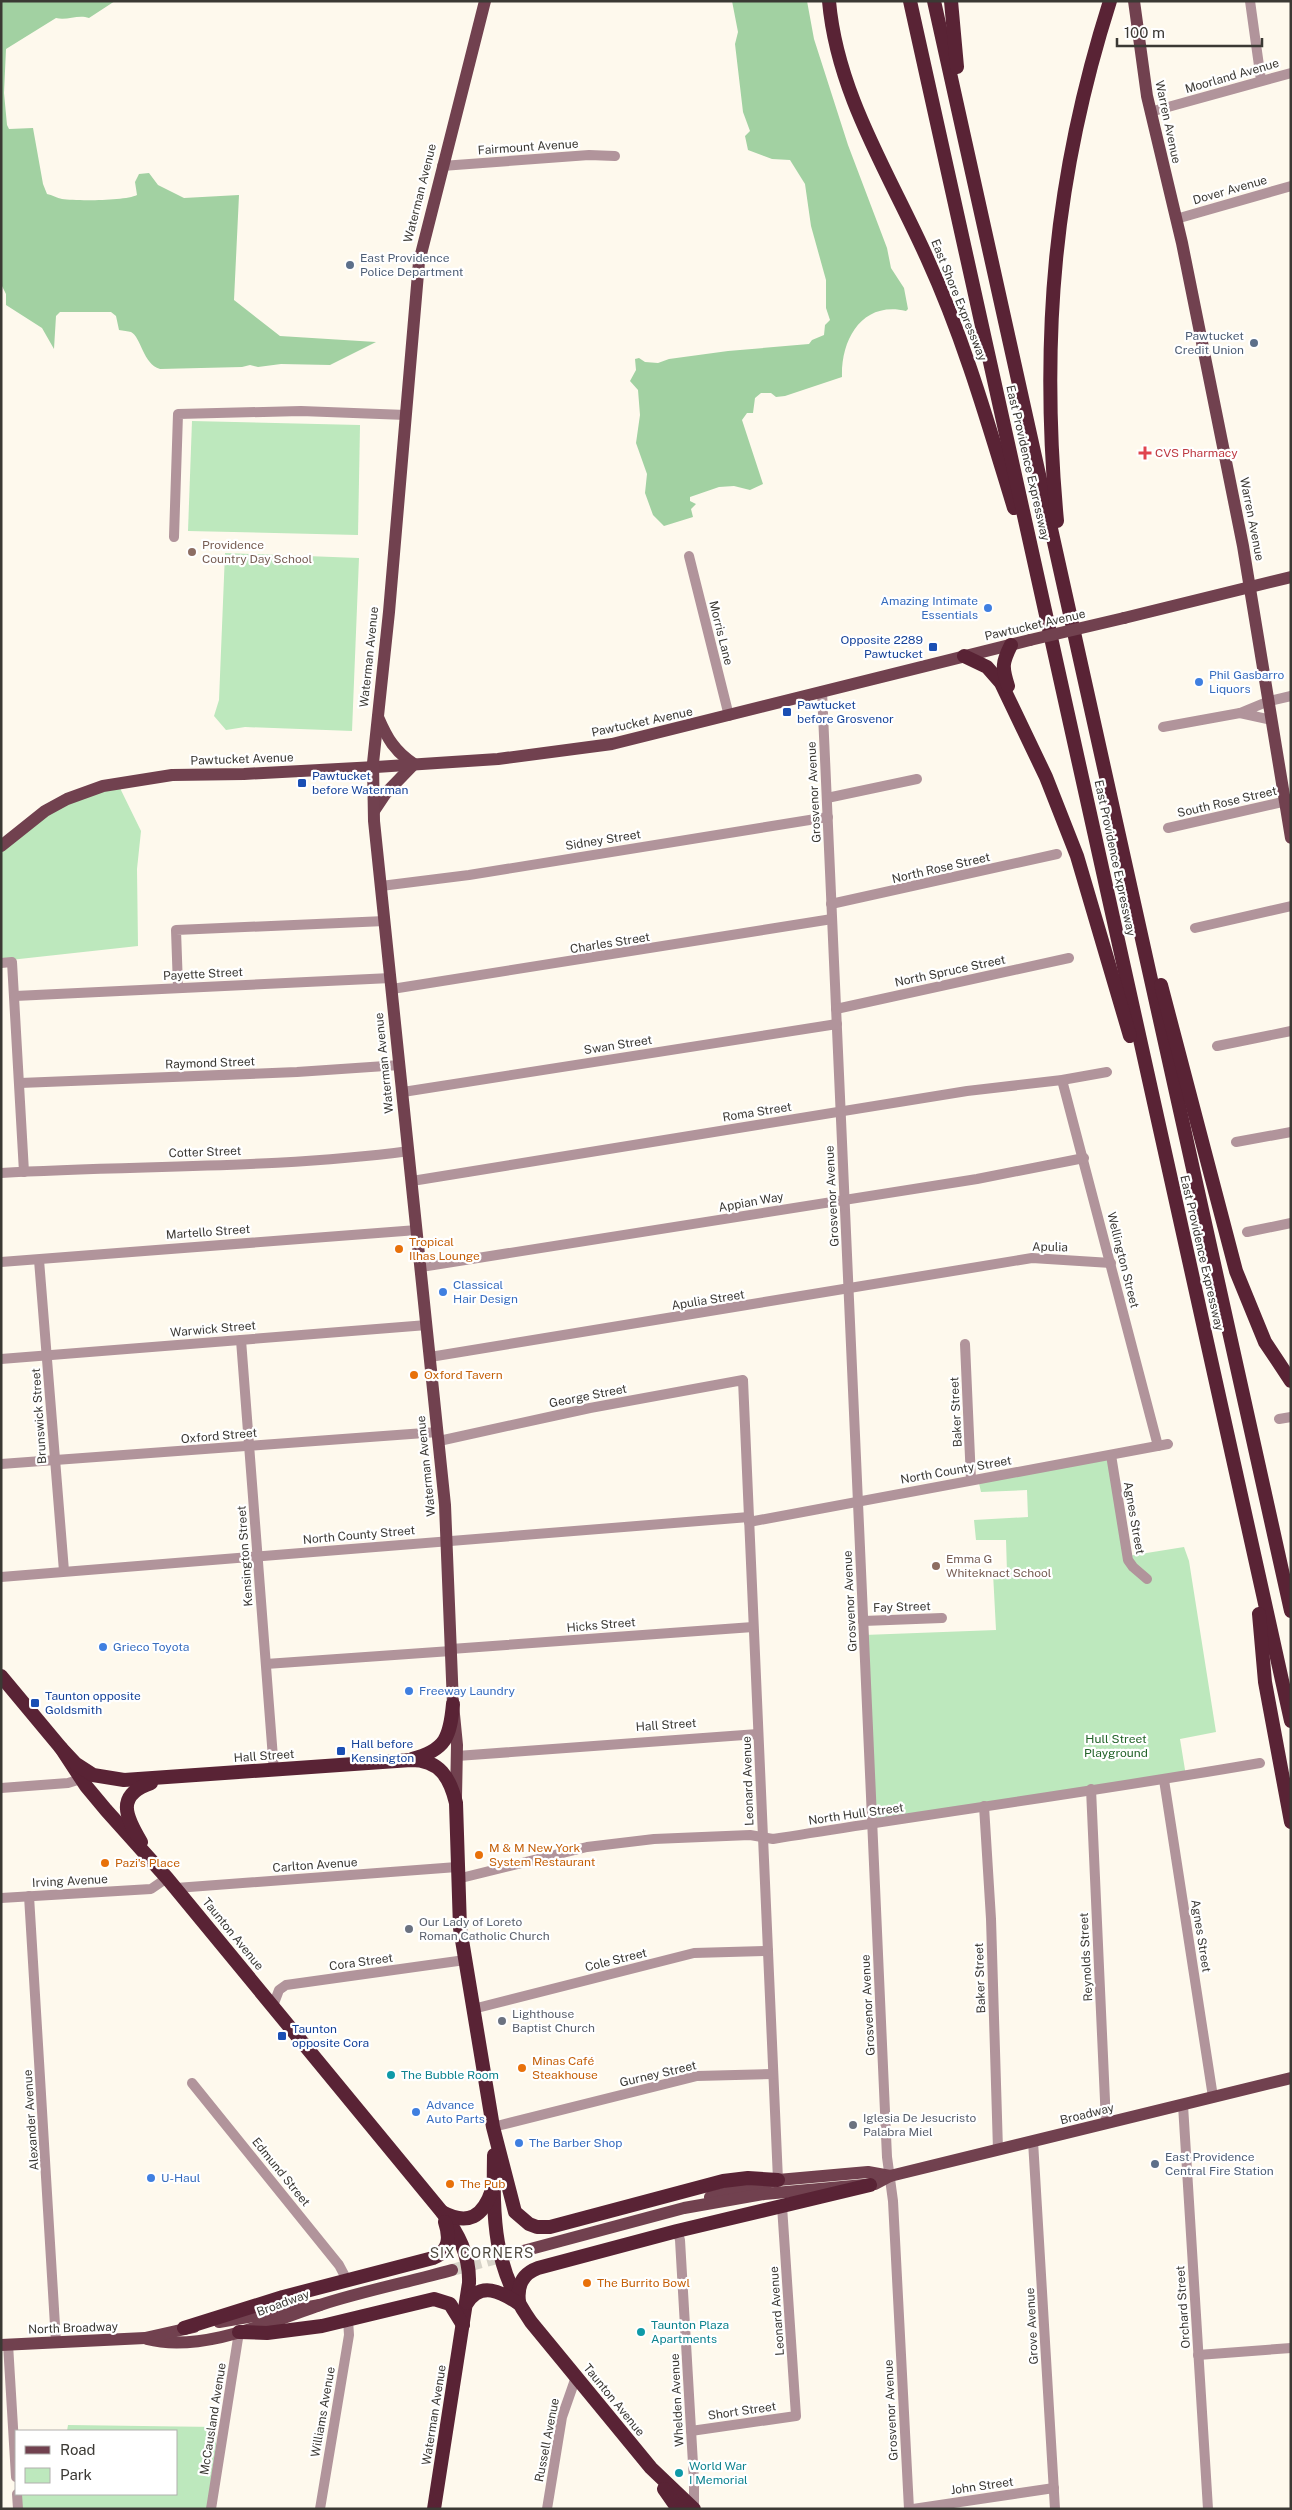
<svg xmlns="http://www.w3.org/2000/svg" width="1292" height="2510" viewBox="0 0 1292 2510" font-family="'Public Sans',sans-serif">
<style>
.green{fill:#bde8bd}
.forest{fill:#a2d1a2}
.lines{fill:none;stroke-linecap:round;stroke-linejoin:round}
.major-tunnel{stroke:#d7d3c8;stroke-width:12;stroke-dasharray:12 6;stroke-linecap:butt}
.minor{stroke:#b1949b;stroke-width:10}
.major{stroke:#71414f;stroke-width:12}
.highway{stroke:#592335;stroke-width:14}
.major-bridge{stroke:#71414f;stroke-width:12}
.service-dot{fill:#5c6f8a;stroke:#fff;stroke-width:2}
.health-dot{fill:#e0444e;stroke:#fff;stroke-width:2}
.education-dot{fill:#8d6e63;stroke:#fff;stroke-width:2}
.shop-dot{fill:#3f7fe0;stroke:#fff;stroke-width:2}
.transit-dot{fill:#1a4fb4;stroke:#fff;stroke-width:2}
.food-dot{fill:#e8710a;stroke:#fff;stroke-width:2}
.worship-dot{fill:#6b7280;stroke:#fff;stroke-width:2}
.culture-dot{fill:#0f9aa8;stroke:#fff;stroke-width:2}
.labels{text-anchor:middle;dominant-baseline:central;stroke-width:4.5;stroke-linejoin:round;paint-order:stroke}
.street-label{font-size:12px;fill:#3b3934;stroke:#fff}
.service-label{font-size:12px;fill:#4e5e75;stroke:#fff;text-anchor:start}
.health-label{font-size:12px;fill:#be3a42;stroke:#fff;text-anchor:start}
.education-label{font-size:12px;fill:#785e54;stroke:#fff;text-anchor:start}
.shop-label{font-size:12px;fill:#366cbe;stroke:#fff;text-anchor:start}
.transit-label{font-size:12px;fill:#164399;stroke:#fff;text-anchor:start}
.food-label{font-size:12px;fill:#c56008;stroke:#fff;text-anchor:start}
.park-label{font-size:12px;fill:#236329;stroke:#fff}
.worship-label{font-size:12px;fill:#5b616d;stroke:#fff;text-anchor:start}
.culture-label{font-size:12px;fill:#0d838f;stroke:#fff;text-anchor:start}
.neighbourhood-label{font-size:14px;letter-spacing:1px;fill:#4f4a40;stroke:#fff}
</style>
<rect width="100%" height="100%" fill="#fef9ed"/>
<!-- green -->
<g class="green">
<path d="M192 421 360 425 358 535 188 531Z"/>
<path d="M225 553 359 558 352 731 245 727 226 730 214 716 219 700Z"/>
<path d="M117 782 141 831 137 869 138 946 1 961V846L34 816Z"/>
<path d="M1112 1454 1128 1556 1184 1547 1189 1561 1216 1732 1180 1739 1186 1776 877 1823 864 1635 996 1630 993 1573 1007 1572 1006 1540H976L974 1520 1028 1517 1027 1490 981 1492 978 1479Z"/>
<path d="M68 2425 217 2427 212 2509H21L20 2494H176V2431H67Z"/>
</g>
<!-- forest -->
<g class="forest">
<path d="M1 1H115L89 18C78 14 67 21 56 18L6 49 4 93 7 125 9 129 33 128 43 184 47 194C52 195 57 198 62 199 76 201 125 201 137 195L135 182 139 174 149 173 158 185 184 198 239 195 234 300 280 336 376 342 330 365 281 364 258 367 250 365 242 367 160 369C143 364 141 337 131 332 128 331 123 331 119 330L116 316 111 312H60L56 316 54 349 42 328 6 305V294L1 284Z"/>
<path d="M732 1H807L814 39 848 145 887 248 891 268 904 288 908 309 906 311C863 301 841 338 842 377L785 396 776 397 771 393H761L755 398 753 413H747L742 420 763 484 750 490 734 486 719 487 690 497V501L696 504 691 509 693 517 664 526 653 515 645 493 647 474 636 443 640 415 638 390 630 381 636 370 635 359 639 358 645 362 658 363 669 359 728 351 809 344 812 340 824 335 825 325 830 320 826 308V280L811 226 805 184 790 160 772 159 748 150 745 136 750 131 743 112 735 44 738 32Z"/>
</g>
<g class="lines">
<!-- major-tunnel -->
<path class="major-tunnel" d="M452 2270 523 2251"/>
<!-- minor -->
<g class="minor">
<path d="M1250 1 1261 80"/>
<path d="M1150 112 1291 73"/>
<path d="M442 166 589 155 615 156"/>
<path d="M1176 219 1291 186"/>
<path d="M174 537 178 414 301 411 406 415"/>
<path d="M689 556 729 716"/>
<path d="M822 691 887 2157 893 2201 909 2509"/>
<path d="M1272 720 1240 713 1269 701 1291 696"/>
<path d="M1163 727 1240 713"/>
<path d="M827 798 917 779"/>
<path d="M1168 828 1291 800"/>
<path d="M381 886 469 875 828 817"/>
<path d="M831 904 1057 854"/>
<path d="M1195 928 1291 906"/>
<path d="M1 963 12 962 24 1172"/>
<path d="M178 987 176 930 385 921"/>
<path d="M392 989 832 919"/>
<path d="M15 996 391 978"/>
<path d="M836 1009 1069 958"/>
<path d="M1217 1046 1291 1031"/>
<path d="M1062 1080 1158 1446"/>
<path d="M20 1083 297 1072 400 1065"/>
<path d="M403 1092 837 1024"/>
<path d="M1236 1142 1291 1132"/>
<path d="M1 1173C137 1165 274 1169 409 1151"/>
<path d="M412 1181 967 1091 1062 1080 1107 1072"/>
<path d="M1247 1232 1291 1223"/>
<path d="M39 1260 64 1571"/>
<path d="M1 1262 417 1230"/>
<path d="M421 1267 977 1179 1084 1158"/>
<path d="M241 1340 274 1771"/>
<path d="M965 1344 971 1480"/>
<path d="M430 1357 1032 1258 1111 1263"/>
<path d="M1 1359 427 1325"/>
<path d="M1279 1419 1291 1417"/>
<path d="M439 1441 590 1408 743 1380 778 2180"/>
<path d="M1111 1455 1128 1560 1133 1567 1147 1579"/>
<path d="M1 1464 438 1432"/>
<path d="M749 1522 1168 1444"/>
<path d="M1 1577 749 1517"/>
<path d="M863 1621 942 1618"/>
<path d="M451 1649 753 1627"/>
<path d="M266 1664 451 1651"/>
<path d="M457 1756 758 1734"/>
<path d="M1164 1780 1213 2097"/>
<path d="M1 1788 68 1783 81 1779"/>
<path d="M1091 1789 1106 2123"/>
<path d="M984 1806 991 1919 998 2150"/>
<path d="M457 1879 587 1847 654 1839 750 1835 773 1839C935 1813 1098 1791 1260 1763"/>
<path d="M176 1888 457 1867"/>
<path d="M29 1896 56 2342"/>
<path d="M1 1898 151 1889 167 1878"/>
<path d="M273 2006 279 1990 286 1985 465 1960"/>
<path d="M473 2009 694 1953 768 1951"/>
<path d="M192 2083 339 2265 347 2280"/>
<path d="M1183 2105 1208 2509"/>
<path d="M493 2127 697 2076 773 2074"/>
<path d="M1033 2141 1055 2509"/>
<path d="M677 2231 680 2240 694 2481V2509"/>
<path d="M8 2344 16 2477"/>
<path d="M1198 2355 1291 2348"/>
<path d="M691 2431 796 2416 782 2206"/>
<path d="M17 2494 18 2509"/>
<path d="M211 2509 239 2332"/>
<path d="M320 2509 349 2335 348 2320"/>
<path d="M547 2509 562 2417 576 2377"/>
<path d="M913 2509 1054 2488"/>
</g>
<!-- major -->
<g class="major">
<path d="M1134 1 1147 96 1182 243 1243 546 1291 838"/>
<path d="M1124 618 1291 577"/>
<path d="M374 811 386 793 414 764C395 752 387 738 378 717"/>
<path d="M1 846 45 811 67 799 103 786 172 775 244 774 376 767 498 759 612 744 1030 640"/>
<path d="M456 1798 457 1745 453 1704 445 1505 374 821 373 763 389 612 419 262 485 1"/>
<path d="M710 2197 778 2180 868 2172 890 2176"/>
<path d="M523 2251 684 2208 764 2194 875 2184 890 2176 1291 2078"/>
<path d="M219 2322 320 2305"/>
<path d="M147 2339C201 2353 270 2322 320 2305 363 2291 409 2282 452 2270"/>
<path d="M1 2345 145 2338 194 2327"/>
</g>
<!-- highway -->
<g class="highway">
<path d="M829 1C837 94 890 175 927 258 964 339 988 423 1014 508"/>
<path d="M910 1 1291 1721"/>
<path d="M934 1 1291 1611"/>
<path d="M951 1 957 67"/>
<path d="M1057 521C1040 338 1054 177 1110 1"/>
<path d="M964 656 987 667 1001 683 1046 777 1077 856 1130 1036"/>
<path d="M1008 686C1002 667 1002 663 1011 645"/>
<path d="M1161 985 1236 1271 1265 1342 1291 1381"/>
<path d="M1259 1614 1265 1682 1291 1822"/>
<path d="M1 1676 61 1748 86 1786 106 1810 167 1878 442 2212C458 2233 470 2255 469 2283L434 2509"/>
<path d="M61 1748 76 1764 93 1775 124 1780 411 1760C440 1760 450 1778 456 1803L460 1928 493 2127 515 2212 529 2224 537 2227H550L723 2181 748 2178 778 2180"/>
<path d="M412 1759C446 1750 450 1737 453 1704"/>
<path d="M141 1842C126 1817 115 1795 151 1783"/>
<path d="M494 2155C493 2219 493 2268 531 2322L651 2468 694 2509"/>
<path d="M442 2212C468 2226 483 2217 492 2190"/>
<path d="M519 2302C517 2286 522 2274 538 2268L677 2231 870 2185"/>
<path d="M467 2303C481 2281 501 2292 518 2303"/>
<path d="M184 2328 283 2297 433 2258C450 2251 450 2237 445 2222"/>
<path d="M239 2332 267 2333 322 2326 434 2299 450 2304 463 2325"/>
<path d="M664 2489 678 2509"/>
</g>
<!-- major-bridge -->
<path class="major-bridge" d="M1030 640 1124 618"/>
</g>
<!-- markers -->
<g class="service-dot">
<circle cx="350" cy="265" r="5"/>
<circle cx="1254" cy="343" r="5"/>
<circle cx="1155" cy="2164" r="5"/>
</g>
<path class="health-dot" d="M1142.5 445.5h5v5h5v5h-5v5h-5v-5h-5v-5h5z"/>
<g class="education-dot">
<circle cx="192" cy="552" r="5"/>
<circle cx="936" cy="1566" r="5"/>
</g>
<g class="shop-dot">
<circle cx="988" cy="608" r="5"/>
<circle cx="1199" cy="682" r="5"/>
<circle cx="443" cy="1292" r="5"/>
<circle cx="103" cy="1647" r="5"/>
<circle cx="409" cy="1691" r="5"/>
<circle cx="416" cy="2112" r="5"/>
<circle cx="519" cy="2143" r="5"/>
<circle cx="151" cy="2178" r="5"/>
</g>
<g class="transit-dot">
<rect x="928" y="642" width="10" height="10" rx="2.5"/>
<rect x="782" y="707" width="10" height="10" rx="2.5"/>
<rect x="297" y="778" width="10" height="10" rx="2.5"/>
<rect x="30" y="1698" width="10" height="10" rx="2.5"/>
<rect x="336" y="1746" width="10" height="10" rx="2.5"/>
<rect x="277" y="2031" width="10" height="10" rx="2.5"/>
</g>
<g class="food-dot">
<circle cx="399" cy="1249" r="5"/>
<circle cx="414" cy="1375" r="5"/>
<circle cx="479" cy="1855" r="5"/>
<circle cx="105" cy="1863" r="5"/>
<circle cx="522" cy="2068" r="5"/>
<circle cx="450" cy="2184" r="5"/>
<circle cx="587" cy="2283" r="5"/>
</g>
<g class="worship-dot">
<circle cx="409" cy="1929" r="5"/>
<circle cx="502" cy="2021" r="5"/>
<circle cx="853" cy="2125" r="5"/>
</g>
<g class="culture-dot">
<circle cx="391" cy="2075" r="5"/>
<circle cx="641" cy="2332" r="5"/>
<circle cx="679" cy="2473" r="5"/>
</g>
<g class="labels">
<!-- street labels -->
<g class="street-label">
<text transform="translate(1232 76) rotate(-16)">Moorland Avenue</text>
<text transform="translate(1168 122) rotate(78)">Warren Avenue</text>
<text transform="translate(528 147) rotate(-4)">Fairmount Avenue</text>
<text transform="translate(1230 190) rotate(-16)">Dover Avenue</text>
<text transform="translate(420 193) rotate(-76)">Waterman Avenue</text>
<text transform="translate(959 300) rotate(68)">East Shore Expressway</text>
<text transform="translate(1028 463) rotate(77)">East Providence Expressway</text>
<text transform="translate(1252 519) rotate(79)">Warren Avenue</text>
<text transform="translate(1035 625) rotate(-13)">Pawtucket Avenue</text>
<text transform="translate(721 633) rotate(76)">Morris Lane</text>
<text transform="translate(369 657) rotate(-84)">Waterman Avenue</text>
<text transform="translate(642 722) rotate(-12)">Pawtucket Avenue</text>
<text transform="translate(242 759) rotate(-2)">Pawtucket Avenue</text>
<text transform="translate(814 792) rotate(-93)">Grosvenor Avenue</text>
<text transform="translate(1227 802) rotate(-13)">South Rose Street</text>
<text transform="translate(603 840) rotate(-9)">Sidney Street</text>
<text transform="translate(1115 858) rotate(78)">East Providence Expressway</text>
<text transform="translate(941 868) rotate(-13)">North Rose Street</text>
<text transform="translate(610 943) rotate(-9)">Charles Street</text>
<text transform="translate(950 971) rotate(-12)">North Spruce Street</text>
<text transform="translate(203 974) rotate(-3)">Payette Street</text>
<text transform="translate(618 1045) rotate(-9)">Swan Street</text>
<text transform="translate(210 1063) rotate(-2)">Raymond Street</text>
<text transform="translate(384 1063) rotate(-96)">Waterman Avenue</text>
<text transform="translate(757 1112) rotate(-9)">Roma Street</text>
<text transform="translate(205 1152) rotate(-2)">Cotter Street</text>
<text transform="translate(832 1196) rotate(-93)">Grosvenor Avenue</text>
<text transform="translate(751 1202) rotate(-10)">Appian Way</text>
<text transform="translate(208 1232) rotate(-4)">Martello Street</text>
<text transform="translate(1050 1247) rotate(1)">Apulia</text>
<text transform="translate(1202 1253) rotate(77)">East Providence Expressway</text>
<text transform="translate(1123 1260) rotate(76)">Wellington Street</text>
<text transform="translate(708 1300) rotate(-9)">Apulia Street</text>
<text transform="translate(213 1329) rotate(-5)">Warwick Street</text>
<text transform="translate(588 1396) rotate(-11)">George Street</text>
<text transform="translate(956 1412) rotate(-93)">Baker Street</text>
<text transform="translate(39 1416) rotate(-94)">Brunswick Street</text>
<text transform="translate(219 1436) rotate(-5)">Oxford Street</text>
<text transform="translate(426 1466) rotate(-96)">Waterman Avenue</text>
<text transform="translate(956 1470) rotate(-10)">North County Street</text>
<text transform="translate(1134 1518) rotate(80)">Agnes Street</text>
<text transform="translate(359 1535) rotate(-5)">North County Street</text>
<text transform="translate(245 1556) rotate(-94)">Kensington Street</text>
<text transform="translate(850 1601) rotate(-93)">Grosvenor Avenue</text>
<text transform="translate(902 1607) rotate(-2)">Fay Street</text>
<text transform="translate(601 1625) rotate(-5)">Hicks Street</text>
<text transform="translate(666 1725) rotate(-4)">Hall Street</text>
<text transform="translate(264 1756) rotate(-4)">Hall Street</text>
<text transform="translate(748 1781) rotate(-92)">Leonard Avenue</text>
<text transform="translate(856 1814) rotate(-8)">North Hull Street</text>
<text transform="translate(315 1865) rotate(-4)">Carlton Avenue</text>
<text transform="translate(70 1881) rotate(-3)">Irving Avenue</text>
<text transform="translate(233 1934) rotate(51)">Taunton Avenue</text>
<text transform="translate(1201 1936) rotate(81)">Agnes Street</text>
<text transform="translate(1086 1957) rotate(-93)">Reynolds Street</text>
<text transform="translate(616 1960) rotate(-14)">Cole Street</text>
<text transform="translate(361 1962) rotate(-8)">Cora Street</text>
<text transform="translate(980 1978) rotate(-92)">Baker Street</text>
<text transform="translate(868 2005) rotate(-93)">Grosvenor Avenue</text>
<text transform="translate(658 2074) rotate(-13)">Gurney Street</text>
<text transform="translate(1087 2114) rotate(-14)">Broadway</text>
<text transform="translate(31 2120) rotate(-94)">Alexander Avenue</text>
<text transform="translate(281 2172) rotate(51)">Edmund Street</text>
<text transform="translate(283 2303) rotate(-20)">Broadway</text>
<text transform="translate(1183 2307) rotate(-94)">Orchard Street</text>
<text transform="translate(777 2311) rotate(-94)">Leonard Avenue</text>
<text transform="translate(1032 2326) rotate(-93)">Grove Avenue</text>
<text transform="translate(73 2328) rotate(-2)">North Broadway</text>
<text transform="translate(614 2400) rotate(51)">Taunton Avenue</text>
<text transform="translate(677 2400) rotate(-93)">Whelden Avenue</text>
<text transform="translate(891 2410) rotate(-93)">Grosvenor Avenue</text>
<text transform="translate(742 2411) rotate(-8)">Short Street</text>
<text transform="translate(323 2412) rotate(-80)">Williams Avenue</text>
<text transform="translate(434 2415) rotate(-81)">Waterman Avenue</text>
<text transform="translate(213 2419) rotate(-81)">McCausland Avenue</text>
<text transform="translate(547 2440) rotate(-79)">Russell Avenue</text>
<text transform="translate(982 2486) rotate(-8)">John Street</text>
</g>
<!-- service labels -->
<g class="service-label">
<text x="360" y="258">East Providence<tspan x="360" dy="14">Police Department</tspan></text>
<text x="1244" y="336" text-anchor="end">Pawtucket<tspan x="1244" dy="14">Credit Union</tspan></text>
<text x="1165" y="2157">East Providence<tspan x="1165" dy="14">Central Fire Station</tspan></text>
</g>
<!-- health labels -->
<g class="health-label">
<text x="1155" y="453">CVS Pharmacy</text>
</g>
<!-- education labels -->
<g class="education-label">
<text x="202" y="545">Providence<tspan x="202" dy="14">Country Day School</tspan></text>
<text x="946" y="1559">Emma G<tspan x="946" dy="14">Whiteknact School</tspan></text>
</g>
<!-- shop labels -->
<g class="shop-label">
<text x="978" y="601" text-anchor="end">Amazing Intimate<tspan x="978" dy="14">Essentials</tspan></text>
<text x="1209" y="675">Phil Gasbarro<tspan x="1209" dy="14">Liquors</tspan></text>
<text x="453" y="1285">Classical<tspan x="453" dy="14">Hair Design</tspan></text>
<text x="113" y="1647">Grieco Toyota</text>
<text x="419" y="1691">Freeway Laundry</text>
<text x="426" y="2105">Advance<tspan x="426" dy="14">Auto Parts</tspan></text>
<text x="529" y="2143">The Barber Shop</text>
<text x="161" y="2178">U-Haul</text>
</g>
<!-- transit labels -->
<g class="transit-label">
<text x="923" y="640" text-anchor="end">Opposite 2289<tspan x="923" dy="14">Pawtucket</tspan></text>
<text x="797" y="705">Pawtucket<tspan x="797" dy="14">before Grosvenor</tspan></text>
<text x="312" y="776">Pawtucket<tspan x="312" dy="14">before Waterman</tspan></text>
<text x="45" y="1696">Taunton opposite<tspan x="45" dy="14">Goldsmith</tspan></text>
<text x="351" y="1744">Hall before<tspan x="351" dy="14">Kensington</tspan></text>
<text x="292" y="2029">Taunton<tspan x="292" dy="14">opposite Cora</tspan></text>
</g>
<!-- food labels -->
<g class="food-label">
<text x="409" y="1242">Tropical<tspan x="409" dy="14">Ilhas Lounge</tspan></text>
<text x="424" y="1375">Oxford Tavern</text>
<text x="489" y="1848">M &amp; M New York<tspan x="489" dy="14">System Restaurant</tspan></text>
<text x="115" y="1863">Pazi's Place</text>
<text x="532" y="2061">Minas Café<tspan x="532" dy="14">Steakhouse</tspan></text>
<text x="460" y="2184">The Pub</text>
<text x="597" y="2283">The Burrito Bowl</text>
</g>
<!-- park labels -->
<g class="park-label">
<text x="1116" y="1739">Hull Street<tspan x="1116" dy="14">Playground</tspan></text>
</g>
<!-- worship labels -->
<g class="worship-label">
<text x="419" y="1922">Our Lady of Loreto<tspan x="419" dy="14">Roman Catholic Church</tspan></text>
<text x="512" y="2014">Lighthouse<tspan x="512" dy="14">Baptist Church</tspan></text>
<text x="863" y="2118">Iglesia De Jesucristo<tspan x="863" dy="14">Palabra Miel</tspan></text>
</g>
<!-- culture labels -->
<g class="culture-label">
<text x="401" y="2075">The Bubble Room</text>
<text x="651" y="2325">Taunton Plaza<tspan x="651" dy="14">Apartments</tspan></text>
<text x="689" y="2466">World War<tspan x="689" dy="14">I Memorial</tspan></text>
</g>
<!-- neighbourhood labels -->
<g class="neighbourhood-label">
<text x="482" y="2253">SIX CORNERS</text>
</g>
</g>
<!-- border -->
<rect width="1292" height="2510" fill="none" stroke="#3b3934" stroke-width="5"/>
<!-- legend -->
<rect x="15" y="2430" width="162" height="65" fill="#ffffff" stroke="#b1b0ae"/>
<rect x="25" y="2446" width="25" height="8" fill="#71414f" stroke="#b1b0ae"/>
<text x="60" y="2455" font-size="15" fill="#3b3934">Road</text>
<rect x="25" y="2468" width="25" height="15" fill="#bde8bd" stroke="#b1b0ae"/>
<text x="60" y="2480" font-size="15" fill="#3b3934">Park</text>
<!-- scale -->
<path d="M1117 38v8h145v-8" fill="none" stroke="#3b3934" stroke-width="2.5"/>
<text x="1124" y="38" font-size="15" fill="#3b3934" stroke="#ffffff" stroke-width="4" paint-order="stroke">100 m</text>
</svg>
